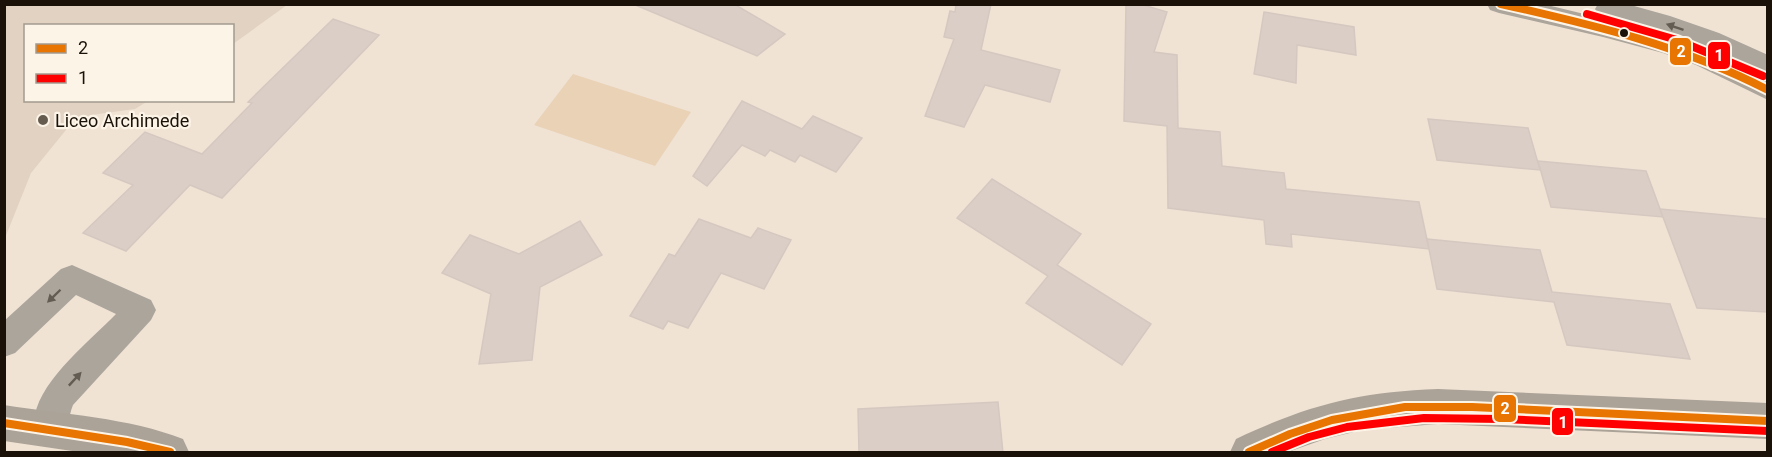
<svg xmlns="http://www.w3.org/2000/svg" width="1772" height="457" viewBox="0 0 1772 457" font-family="Roboto,sans-serif">
<style>
.education{fill:#e1d2c2}
.green{fill:#ead2b7}
.building{fill:#dbcec6;stroke:#d5c8c0;stroke-width:1.5}
.lines{fill:none;stroke-linecap:round;stroke-linejoin:round}
.street{fill:#aca59c;fill-rule:evenodd}
.secondary{fill:#aca398;fill-rule:evenodd}
.bus-1-casing{stroke:#fdf4e8;stroke-width:12}
.bus-2-casing{stroke:#fdf4e8;stroke-width:12}
.bus-1{stroke:#e87501;stroke-width:8}
.bus-2{stroke:#f00;stroke-width:8}
.oneway{fill:#635c52}
.bus-dot{fill:#1a1208;stroke:#fdf4e8;stroke-width:2}
.poi-dot{fill:#655b4f;stroke:#fdf4e8;stroke-width:2}
.labels{text-anchor:middle;dominant-baseline:central;stroke-width:4.5;stroke-linejoin:round;paint-order:stroke}
.poi-label{font-size:18px;fill:#1a1208;stroke:#fdf4e8;text-anchor:start}
.line-badge{stroke:#fdf4e8;stroke-width:2}
.badge-label{font-size:16px;text-anchor:middle;font-weight:bold;fill:#fff}
</style>
<rect width="100%" height="100%" fill="#f0e3d4"/>
<!-- education -->
<path class="education" d="M5 4H287V5L233 44 232 26H26V100L148 101 135 109 91 115 70 125 31 173 5 238Z"/>
<!-- green -->
<path class="green" d="M573 74 691 112 655 166 534 125Z"/>
<!-- building -->
<g class="building">
<path d="M633 4H734L785 34 757 56Z"/>
<path d="M956 4H991L981 50 1060 70 1050 102 985 85 964 127 925 116 954 39 944 37 950 11 955 12Z"/>
<path d="M1126 4H1140L1167 12 1154 52 1177 55 1178 128 1220 132 1222 166 1284 173 1286 189 1419 202 1429 249 1291 234 1292 247 1266 244 1264 220 1168 208 1167 126 1124 121Z"/>
<path d="M1264 12 1354 27 1356 55 1297 45 1296 83 1254 74Z"/>
<path d="M333 19 379 35 222 198 190 185 126 251 83 233 133 185 103 173 145 132 202 154 252 103 248 102Z"/>
<path d="M742 101 802 129 813 116 862 138 836 172 800 155 795 162 770 150 765 156 742 145 707 186 693 176Z"/>
<path d="M1428 119 1528 128 1540 170 1437 160Z"/>
<path d="M1538 161 1646 171 1663 217 1551 207Z"/>
<path d="M992 179 1081 234 1057 265 1151 324 1122 365 1026 303 1048 276 957 218Z"/>
<path d="M1660 209 1767 219V312L1697 308Z"/>
<path d="M699 219 751 238 758 228 791 240 764 289 721 273 688 328 668 321 663 329 630 316 669 254 675 256Z"/>
<path d="M580 221 602 255 540 287 532 360 479 364 491 294 442 273 470 235 519 254Z"/>
<path d="M1427 239 1540 250 1552 292 1670 304 1690 359 1567 345 1554 302 1437 289Z"/>
<path d="M998 402 1003 453H859L858 409Z"/>
</g>
<g class="lines">
<!-- street -->
<g class="street">
<path d="M1487 4H1543L1638 27 1699 46 1660 32 1599 15 1595 9 1598 4H1627L1670 16 1719 33 1768 55V100L1696 65 1663 53 1603 37 1499 13 1490 10Z"/>
<path d="M72 265 151 300 156 310 151 320 73 405C68 417 69 429 64 441L52 446 40 441C36 433 33 424 35 415 42 378 91 340 116 314L76 295 15 353 4 357V321L61 269Z"/>
</g>
<!-- secondary -->
<g class="secondary">
<path d="M1438 389 1768 403V439L1438 424 1362 430 1325 439 1288 452H1230L1236 439C1308 405 1358 392 1438 389Z"/>
<path d="M4 405C62 414 130 418 183 439L189 452H79L4 441Z"/>
</g>
<defs>
<g id="bus-1">
<path d="M1501 4C1594 25 1683 46 1768 90"/>
<path d="M4 423 127 442 170 452"/>
<path d="M1249 452 1290 434 1332 420 1405 407H1472L1768 421"/>
</g>
<g id="bus-2">
<path d="M1587 14 1677 40 1763 76"/>
<path d="M1272 452 1309 437 1347 427 1424 418 1502 419 1768 431"/>
</g>
</defs>
<!-- bus-1 casing -->
<use href="#bus-1" class="bus-1-casing"/>
<!-- bus-2 casing -->
<use href="#bus-2" class="bus-2-casing"/>
<!-- bus-1 -->
<use href="#bus-1" class="bus-1"/>
<!-- bus-2 -->
<use href="#bus-2" class="bus-2"/>
</g>
<!-- one-way arrows -->
<defs><path id="oneway-solid" d="M-6-.8H1V-3.2L6.5 0L1 3.2V.8H-6Z" transform="scale(1.5)"/></defs>
<g class="oneway">
<use href="#oneway-solid" transform="translate(1675 27) rotate(-161)"/>
<use href="#oneway-solid" transform="translate(54 296) rotate(136)"/>
<use href="#oneway-solid" transform="translate(75 379) rotate(-47)"/>
</g>
<!-- markers -->
<circle class="bus-dot" cx="1624" cy="33" r="5"/>
<circle class="poi-dot" cx="43" cy="120" r="6"/>
<g class="labels">
<!-- poi labels -->
<g class="poi-label">
<text x="55" y="120">Liceo Archimede</text>
</g>
</g>
<g class="line-badge">
<rect x="1669" y="37" width="23" height="29" rx="6" fill="#e87501"/>
<rect x="1707" y="41" width="24" height="29" rx="6" fill="#f00"/>
<rect x="1493" y="394" width="24" height="29" rx="6" fill="#e87501"/>
<rect x="1551" y="407" width="23" height="29" rx="6" fill="#f00"/>
</g>
<g class="badge-label">
<text x="1681" y="57">2</text>
<text x="1719" y="61">1</text>
<text x="1505" y="414">2</text>
<text x="1563" y="428">1</text>
</g>
<!-- border -->
<rect width="1772" height="457" fill="none" stroke="#1a1208" stroke-width="12"/>
<!-- legend -->
<rect x="24" y="24" width="210" height="78" fill="#fdf4e8" stroke="#a29a8e" stroke-width="1.5"/>
<rect x="36" y="44" width="30" height="9" fill="#e87501" stroke="#a29a8e" stroke-width="1.5"/>
<text x="78" y="54" font-size="18" fill="#1a1208">2</text>
<rect x="36" y="74" width="30" height="9" fill="#ff0000" stroke="#a29a8e" stroke-width="1.5"/>
<text x="78" y="84" font-size="18" fill="#1a1208">1</text>
</svg>
